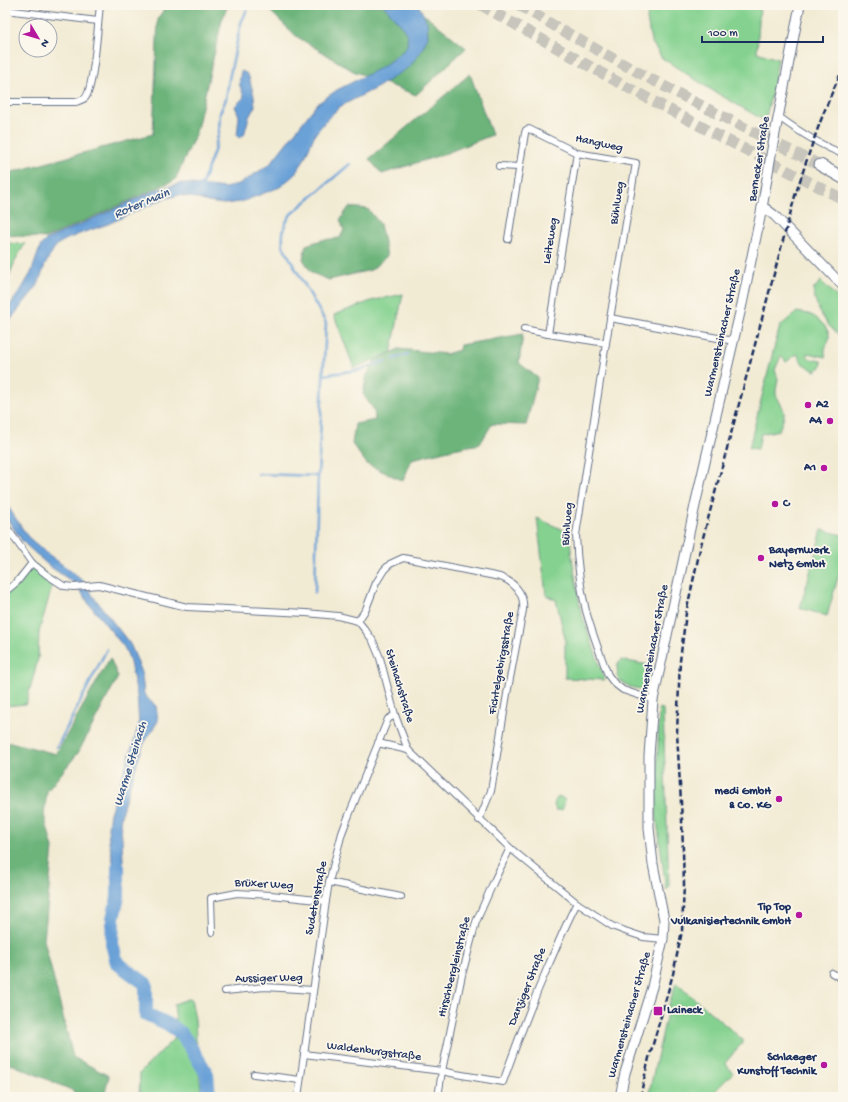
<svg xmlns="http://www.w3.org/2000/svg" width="848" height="1102" viewBox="0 0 848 1102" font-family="'Gochi Hand',sans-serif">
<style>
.green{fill:#85d290;stroke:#508077}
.forest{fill:#6cb47a;stroke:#44726c}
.water{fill:#6aa1d7;stroke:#42689a}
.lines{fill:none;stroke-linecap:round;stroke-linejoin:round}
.stream{stroke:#6aa1d7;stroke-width:2.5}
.river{stroke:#6aa1d7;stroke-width:14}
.highway-tunnel{stroke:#c7c5bc;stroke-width:11;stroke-dasharray:11 5.5;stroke-linecap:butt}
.street-casing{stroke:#667187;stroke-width:8}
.secondary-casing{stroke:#667187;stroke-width:11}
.highway-casing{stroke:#667187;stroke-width:13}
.street{stroke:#fff;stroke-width:6}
.secondary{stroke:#fff;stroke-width:9}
.highway{stroke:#fff;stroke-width:11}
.rail{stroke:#1b2f5e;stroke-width:2.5;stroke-dasharray:6 3;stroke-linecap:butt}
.poi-dot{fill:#b5179e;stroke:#fbf7ec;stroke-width:1.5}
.labels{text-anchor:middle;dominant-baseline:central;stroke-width:3.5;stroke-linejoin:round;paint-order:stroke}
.street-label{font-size:12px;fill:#1b2f5e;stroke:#fbf7ec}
.poi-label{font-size:12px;font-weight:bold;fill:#1b2f5e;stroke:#fbf7ec;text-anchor:end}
.water-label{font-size:13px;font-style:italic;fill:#375788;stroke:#fbf7ec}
</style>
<rect width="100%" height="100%" fill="#fbf7ec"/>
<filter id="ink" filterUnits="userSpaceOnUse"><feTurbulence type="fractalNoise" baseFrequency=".025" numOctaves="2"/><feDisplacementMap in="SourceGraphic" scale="8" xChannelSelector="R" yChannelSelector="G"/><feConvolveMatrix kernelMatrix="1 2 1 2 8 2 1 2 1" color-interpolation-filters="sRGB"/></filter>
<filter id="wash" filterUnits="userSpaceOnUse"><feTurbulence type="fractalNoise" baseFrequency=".012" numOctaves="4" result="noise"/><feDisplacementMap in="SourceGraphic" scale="16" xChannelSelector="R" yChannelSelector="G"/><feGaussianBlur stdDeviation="0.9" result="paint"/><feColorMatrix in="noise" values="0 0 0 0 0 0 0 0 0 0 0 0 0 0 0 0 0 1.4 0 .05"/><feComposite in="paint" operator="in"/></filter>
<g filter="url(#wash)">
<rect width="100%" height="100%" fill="#f2ebd4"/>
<!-- green -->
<g class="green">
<path d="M649 5H760L757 52 778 59 773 88 765 121 710 89 662 58 651 41 647 19Z"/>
<path d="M5 243 25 244 16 259 5 286Z"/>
<path d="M821 281 843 303V337C826 328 816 308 813 290Z"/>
<path d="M403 294 391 353 354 368 334 315 371 301Z"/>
<path d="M797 312C802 313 808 313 813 316 820 320 831 330 829 339 827 347 823 347 826 357L807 353C807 359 812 360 818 359L822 362 821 367 815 371 803 364 797 354 786 362 781 356 775 370 778 379 776 390V395L783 408 784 412V417L779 430 761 434 758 449 749 448 773 352 780 326Z"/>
<path d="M537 518 570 533 571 551 581 612 605 680 565 678V638L556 600 546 595Z"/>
<path d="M822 530 843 535V560L827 616 800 608Z"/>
<path d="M32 563 54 580 39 632 38 659 26 704 5 706V592Z"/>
<path d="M621 660 654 666 651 682 643 690 630 687 618 679 617 666Z"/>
<path d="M659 708 663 709 669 887 666 890 656 813Z"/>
<path d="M559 796 565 800 564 805 562 810H556L554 805 556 799Z"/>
<path d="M676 983 744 1041 725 1063 733 1073 709 1097H648L669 1004Z"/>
<path d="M191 998 195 1019 197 1058 202 1097H139L140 1073 177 1035 174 1004Z"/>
</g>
<!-- forest -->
<g class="forest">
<path d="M167 5H228L222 20 196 133 175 180 47 238 5 235V174L153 134 158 18Z"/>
<path d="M264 5H408L429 18 466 48 416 95 353 71 296 36Z"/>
<path d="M470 74 492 135 444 154 382 174 369 159Z"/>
<path d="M349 207 368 209 380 224 387 256 371 270 329 280 312 273 303 259 306 245 322 240 340 238 344 230 340 220Z"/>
<path d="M523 334 519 363 538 378 526 425 492 424 480 444 453 449 412 459 403 481 367 464 352 444 355 424 375 420 374 410 363 394 367 375 376 359 399 349 446 354 459 350 460 345Z"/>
<path d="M110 658 118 677 78 753 47 791 44 815 53 848 44 940 73 1057 109 1076 104 1097H75L74 1091 11 1064 5 1069V747L10 742 56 754Z"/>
</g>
<!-- water -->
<g class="water">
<path d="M383 5 419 6 427 22 428 37 420 53 409 67 378 87 341 106 329 117 315 134 303 162 294 175 280 187 241 202 224 204 208 202 196 198 179 195 163 199 108 224 82 233 67 239 58 244 53 250 45 265 38 285 14 315 5 328V312L21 290 31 273 41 245 46 240 156 190 182 183 225 188 241 183 270 164 317 104 337 90 382 67 403 51 407 46 408 36 401 25Z"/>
<path d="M241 71 246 73 249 77 254 96 255 106 249 117 244 135 240 138 237 136 239 116 235 106 244 97C243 93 242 91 240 86 239 82 240 76 241 71Z"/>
<path d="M5 502 28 537 48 554 72 572 85 583 93 596 130 644 137 660 142 676 144 694 150 701 156 706 158 721 143 745 122 810 120 823 122 837 123 860 119 886H118L109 841 108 827 110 813 133 744 139 724 137 695 129 658 124 647 89 604 76 584 49 566 23 542 5 516Z"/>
</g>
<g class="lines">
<!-- stream -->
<g class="stream">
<path d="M201 187 214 151 219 132 220 113 226 99 229 79 241 23 249 5"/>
<path d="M394 359 408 354"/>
<path d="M324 375 359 370 386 361"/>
<path d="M258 474 318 476"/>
<path d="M315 593 318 476 326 323 283 246C282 232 283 226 291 214L350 164"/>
<path d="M57 747 107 649"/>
</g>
<!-- river -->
<path class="river" d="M118 867V897L113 918 112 944 117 963 146 984V1014L168 1024 181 1033 193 1051 207 1074 209 1096 208 1097"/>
</g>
</g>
<g filter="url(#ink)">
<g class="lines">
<!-- highway-tunnel -->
<g class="highway-tunnel">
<path d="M481 5 623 85 717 135 843 199"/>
<path d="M519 5C617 63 717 115 820 165"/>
</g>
<defs>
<g id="street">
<path d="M5 10 98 21"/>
<path d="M5 102H76C78 101 83 100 85 98 94 90 98 21 100 5"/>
<path d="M779 117C798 131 820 145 843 154"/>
<path d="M499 166 519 167"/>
<path d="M508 239 525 133 526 130 529 129 577 153 636 163 606 343 576 535C577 560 580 586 586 611 592 632 600 654 608 675L614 683 623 690 653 700"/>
<path d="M610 318 734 341"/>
<path d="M524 329 548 334 606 343"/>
<path d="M548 334 577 153"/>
<path d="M5 525 32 563 47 575 64 586 74 587 99 585 187 607 306 613 338 616 358 621 366 631 373 641 380 658 395 715 408 750 510 848 577 903 612 926 625 931 643 937 663 939"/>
<path d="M5 592 17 582 32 563"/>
<path d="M358 621 366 609 376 583 384 570 390 564 403 558 420 561 500 577C515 582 525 595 523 610L507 694 491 791 479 820"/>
<path d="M378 743 408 750"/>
<path d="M329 882 401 897"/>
<path d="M212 932 211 898 237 893 271 895 326 901"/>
<path d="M832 973 839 977H843"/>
<path d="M225 991 265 987 313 990"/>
<path d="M304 1054 442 1071 456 1074 503 1082C517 1042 532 1003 549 964 558 944 566 923 577 903"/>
<path d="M254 1074 300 1080"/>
<path d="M298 1097 326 901 329 882 342 833 345 825 388 719 395 715"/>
<path d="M438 1097 442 1071 462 975 476 922 494 881 510 848"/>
</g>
<g id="secondary">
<path d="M762 208 766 209 774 215 843 286"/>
<path d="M620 1097 625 1073 652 987 663 939 664 920 653 864 649 828V756L653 700 696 501 742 304 762 208 772 149 800 5"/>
</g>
<path id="highway" d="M820 165 843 178"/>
</defs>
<!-- street casing -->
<use href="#street" class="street-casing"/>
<!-- secondary casing -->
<use href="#secondary" class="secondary-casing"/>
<!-- highway casing -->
<use href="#highway" class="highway-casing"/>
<!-- street -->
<use href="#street" class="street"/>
<!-- secondary -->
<use href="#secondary" class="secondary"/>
<!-- highway -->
<use href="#highway" class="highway"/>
<!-- rail -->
<path class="rail" d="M640 1097 649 1058 673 974 682 931 684 884 682 820 677 733 680 661 686 613 701 545 795 196C809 153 823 109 843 69"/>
</g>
</g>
<!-- markers -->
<g class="poi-dot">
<circle cx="808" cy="405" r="4"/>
<circle cx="830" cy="421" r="4"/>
<circle cx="824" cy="468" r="4"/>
<circle cx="775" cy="504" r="4"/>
<circle cx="761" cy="558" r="4"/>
<circle cx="779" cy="799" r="4"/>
<circle cx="799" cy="915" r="4"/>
<rect x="653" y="1006" width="10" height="10" rx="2"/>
<circle cx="824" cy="1065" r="4"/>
</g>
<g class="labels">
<!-- street labels -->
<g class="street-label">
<text transform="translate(599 144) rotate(12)">Hangweg</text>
<text transform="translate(760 159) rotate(-81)">Bernecker Straße</text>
<text transform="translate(618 203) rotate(-81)">Bühlweg</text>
<text transform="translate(551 241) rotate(-81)">Leiteweg</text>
<text transform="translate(723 333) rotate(-77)">Warmensteinacher Straße</text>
<text transform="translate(568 524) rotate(-85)">Bühlweg</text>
<text transform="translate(653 649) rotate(-79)">Warmensteinacher Straße</text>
<text transform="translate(502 663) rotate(-80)">Fichtelgebirgsstraße</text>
<text transform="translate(399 686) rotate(73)">Steinachstraße</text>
<text transform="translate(264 885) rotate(3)">Brüxer Weg</text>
<text transform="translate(317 898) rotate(-79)">Sudetenstraße</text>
<text transform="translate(455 967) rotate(-76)">Hirschbergleinstraße</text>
<text transform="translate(269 979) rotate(-1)">Aussiger Weg</text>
<text transform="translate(528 987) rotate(-68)">Danziger Straße</text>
<text transform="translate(630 1015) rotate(-74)">Warmensteinacher Straße</text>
<text transform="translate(374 1052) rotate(7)">Waldenburgstraße</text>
</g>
<!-- poi labels -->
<g class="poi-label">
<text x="816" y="405" text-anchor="start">A2</text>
<text x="822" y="421">A4</text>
<text x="816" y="468">A1</text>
<text x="783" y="504" text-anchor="start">C</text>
<text x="769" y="551" text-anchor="start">Bayernwerk<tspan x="769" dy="14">Netz GmbH</tspan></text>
<text x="771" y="792">medi GmbH<tspan x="771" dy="14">&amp; Co. KG</tspan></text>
<text x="791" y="908">Tip Top<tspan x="791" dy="14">Vulkanisiertechnik GmbH</tspan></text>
<text x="667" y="1011" text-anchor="start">Laineck</text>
<text x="816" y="1058">Schlaeger<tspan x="816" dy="14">Kunstoff Technik</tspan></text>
</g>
<!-- water labels -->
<g class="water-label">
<text transform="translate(142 204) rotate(-23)">Roter Main</text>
<text transform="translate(131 764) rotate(-73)">Warme Steinach</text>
</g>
</g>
<!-- margin -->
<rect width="848" height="1102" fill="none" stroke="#fbf7ec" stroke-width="20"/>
<!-- north arrow -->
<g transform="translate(38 38) rotate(128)"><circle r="19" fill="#fbf7ec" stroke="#a1a7b3"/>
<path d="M0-3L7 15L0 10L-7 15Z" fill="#b5179e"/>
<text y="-6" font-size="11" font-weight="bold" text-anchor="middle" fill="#1b2f5e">N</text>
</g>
<!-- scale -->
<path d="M702 36v6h121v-6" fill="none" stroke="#1b2f5e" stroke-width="2"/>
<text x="708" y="36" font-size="12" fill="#1b2f5e" stroke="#fbf7ec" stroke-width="3" paint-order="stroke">100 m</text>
</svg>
